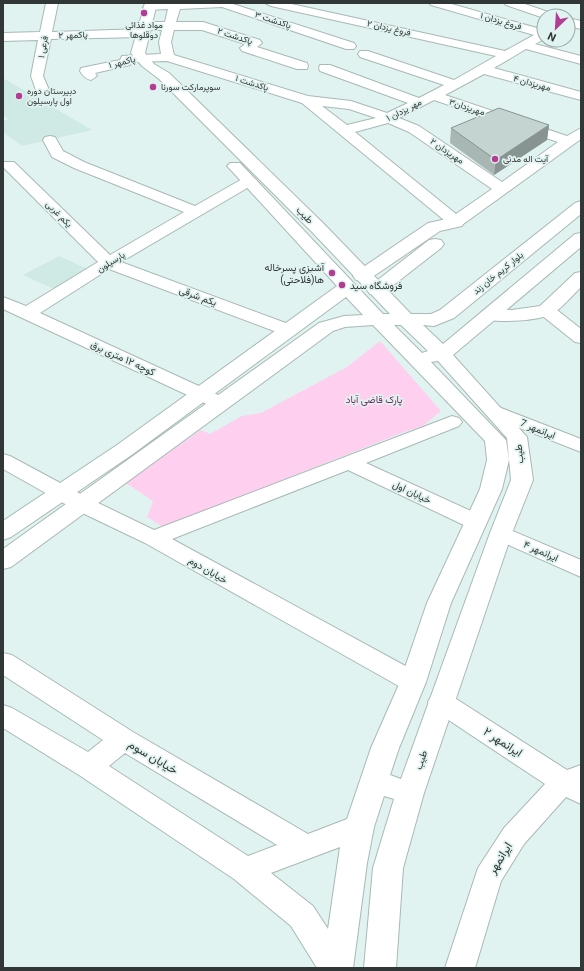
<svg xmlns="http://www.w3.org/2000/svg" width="584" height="971" viewBox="0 0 584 971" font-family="Roboto,Vazirmatn,sans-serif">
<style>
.built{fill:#cfeae4}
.green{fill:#fecfee}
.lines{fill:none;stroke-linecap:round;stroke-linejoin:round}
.minor-casing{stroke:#a8b9b6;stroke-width:2}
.tertiary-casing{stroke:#a8b9b6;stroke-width:2}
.secondary-casing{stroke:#a8b9b6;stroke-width:2}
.minor{fill:#fff;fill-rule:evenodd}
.tertiary{fill:#fff;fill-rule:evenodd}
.secondary{fill:#fff;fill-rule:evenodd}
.wall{fill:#a8b6b4}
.shaded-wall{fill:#889492}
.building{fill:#c3d4d1;stroke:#889492}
.poi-dot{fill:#b33d94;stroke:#e1f3f0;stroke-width:1.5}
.labels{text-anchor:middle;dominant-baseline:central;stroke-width:3.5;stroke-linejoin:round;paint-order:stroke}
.far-street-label{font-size:9px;fill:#303736;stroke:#e1f3f0}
.far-poi-label{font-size:9px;fill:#303736;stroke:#e1f3f0;text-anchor:start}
.street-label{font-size:10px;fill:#303736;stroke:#e1f3f0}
.poi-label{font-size:10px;fill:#303736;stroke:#e1f3f0;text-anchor:end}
.park-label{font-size:10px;fill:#783064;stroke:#e1f3f0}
.near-street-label{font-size:12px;fill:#303736;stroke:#e1f3f0}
</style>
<rect width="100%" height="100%" fill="#e1f3f0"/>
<!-- built -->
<g class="built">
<path d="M3 78 92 130 22 146 3 132V121L9 119 3 115Z"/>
<path d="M59 256 90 270 54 289 23 275Z"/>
</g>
<!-- green -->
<path class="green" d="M380 341 441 411 423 426 404 432 163 527 147 517 153 501 126 483 201 430 210 434 242 416 261 413 347 367Z"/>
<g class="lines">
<defs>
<g id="minor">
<path d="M46 3H58L52 32 143 29 149 33 143 37 51 39 43 76 49 90 47 93H37L31 76 38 40 3 41V33L40 32Z"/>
<path d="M159 3H230L354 43 356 46 354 49H346L222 7 180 9 176 22H203L260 40 262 43 257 47 307 63 308 66 307 69H297L242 51 240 48 245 44 202 30H174L171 42 174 55 308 96 351 101 387 113 408 103 320 71 319 68 320 65H330L419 98 444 85 360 57 358 54 360 51H368L454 80 496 56 271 6 265 3H287L505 51 534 35 431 5 429 3H448L544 30V39L535 44 581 56V64L526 49 494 68 581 92V100L484 74 445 95 567 136 581 128V139L462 225H450L302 103 167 61 132 62 130 65 95 73 97 76 91 80C86 79 83 76 80 71L81 68 120 60 122 56 161 54 159 42 162 30H144L138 26 144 22H165L168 9 149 10 143 7 145 5ZM434 100 558 142 502 182 419 126 399 118ZM322 106 349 109 376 118 347 125ZM388 123 409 132 492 189 456 214 355 132Z"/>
<path d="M504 3H522L554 14 556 16H544V18L506 5Z"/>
<path d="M568 18 581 21V29L568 26Z"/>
<path d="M50 136 55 137 63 151 84 162 195 206 244 178H254L257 181 254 184 121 262 294 326 297 330 294 334 288 335 282 334 109 269 40 313 227 399 230 403 227 407 220 409 213 407 3 309V297L26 306 98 262 4 168V162H14L110 255 184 212 74 168 52 157 43 140 45 137Z"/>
<path d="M546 305 552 306 581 329V343L575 342 540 314 537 310 540 306Z"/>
<path d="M496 406 581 439V452L489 416 486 412 489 408Z"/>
<path d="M452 416 459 418 462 422 459 426 366 463 484 517 487 522 484 527 476 529 468 527 348 470 172 539 422 675 425 682 422 689 413 691 404 689 145 543 74 509 3 469V454L10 456 90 499 154 530Z"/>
<path d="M501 526 581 560V577L493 538 490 533 493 528Z"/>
<path d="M441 692 450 695 567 770 581 765V804L566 797 524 844 501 881 475 968H445L478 868 504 828 545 784 432 709 428 702 432 695Z"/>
</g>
<g id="tertiary">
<path d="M456 217 462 218 464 222 462 226 440 231 368 280 362 281 356 280 353 276 356 272 428 223Z"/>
<path d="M435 239 441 240 444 244 441 248 382 294 376 295 370 294 367 290 370 286 429 240Z"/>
<path d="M581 272V287C574 294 560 310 552 314 536 321 501 323 484 319L482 315 484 311 491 309 512 310 540 306 575 273Z"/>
</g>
<path id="secondary" d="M145 3H157L145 53 154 64 169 73 324 224 411 314H431L440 310 575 203 581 201V214L454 318 434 326 423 325 443 344 575 234 581 233V247L453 355 527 437 533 480 512 533 424 793 403 868 396 968H364L373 868 394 799 384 796 374 827 367 863 353 968H317L291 926 234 879 79 775 3 728V705L12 708 88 752 103 740 3 675V653L12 655 133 732 308 834 347 819 371 748 400 682 427 603 480 489 487 460 485 441 373 325 345 327 333 331 11 567 3 569V549L319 323 344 316 363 315 346 297 133 454 11 537 3 540V521L117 445 337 286 230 169 227 166 230 163H240L383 314H390L312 232 159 79 142 66 131 53ZM394 325H401L428 351 422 353ZM438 361 507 438 511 480 490 533 401 779 390 775 399 748 426 682 451 603 502 489 509 460 506 440 502 436 431 362ZM125 753 277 845 248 856 109 766ZM340 847 328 929 313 906 271 873Z"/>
</defs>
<!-- minor casing -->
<use href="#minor" class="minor-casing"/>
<!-- tertiary casing -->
<use href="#tertiary" class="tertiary-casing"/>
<!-- secondary casing -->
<use href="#secondary" class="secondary-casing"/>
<!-- minor -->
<use href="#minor" class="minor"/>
<!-- tertiary -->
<use href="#tertiary" class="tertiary"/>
<!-- secondary -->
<use href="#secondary" class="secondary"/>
</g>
<!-- wall -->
<path class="wall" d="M549 125 547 140 494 175 450 143 451 128Z"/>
<!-- shaded-wall -->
<path class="shaded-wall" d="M549 125 547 140 494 175 496 160Z"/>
<!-- building -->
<path class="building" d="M499 108 549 125 496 160 451 128Z"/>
<!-- markers -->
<g class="poi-dot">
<circle cx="144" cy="13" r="4"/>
<circle cx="153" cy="87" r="4"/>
<circle cx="19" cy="96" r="4"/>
<circle cx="495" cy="159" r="4"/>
<circle cx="332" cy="273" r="4"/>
<circle cx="342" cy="285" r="4"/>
</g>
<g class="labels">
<!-- far-street labels -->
<g class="far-street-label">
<text transform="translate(273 20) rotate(18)">پاکدشت ۳</text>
<text transform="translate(501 21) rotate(16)">فروغ یزدان ۱</text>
<text transform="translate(389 28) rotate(13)">فروغ یزدان ۲</text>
<text transform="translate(73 35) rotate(-2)">پاکمهر ۲</text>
<text transform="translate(235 36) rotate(18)">پاکدشت ۲</text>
<text transform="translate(43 47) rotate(-80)">فرعی ۱</text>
<text transform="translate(122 62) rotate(-14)">پاکمهر ۱</text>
<text transform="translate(252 83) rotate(17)">پاکدشت ۱</text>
<text transform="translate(532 83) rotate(15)">مهریزدان ۴</text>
<text transform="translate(467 107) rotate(18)">مهریزدان۳</text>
<text transform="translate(404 110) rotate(-27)">مهر یزدان ۱</text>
<text transform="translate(447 151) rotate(34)">مهریزدان ۲</text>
<text transform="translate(59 214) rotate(45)">یکم غربی</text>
<text transform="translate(111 262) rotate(-32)">پارسیلون</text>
<text transform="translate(498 273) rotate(-39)">بلوار کریم خان زند</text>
</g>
<!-- far-poi labels -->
<g class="far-poi-label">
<text x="144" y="25" text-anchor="middle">مواد غذائی<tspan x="144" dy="10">دوقلوها</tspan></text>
<text x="161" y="87">سوپرمارکت سورنا</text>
<text x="27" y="91">دبیرستان دوره<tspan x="27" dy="10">اول پارسیلون</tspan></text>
<text x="503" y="159">آیت اله مدنی</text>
</g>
<!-- street labels -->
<g class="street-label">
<text transform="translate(305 215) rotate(45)">طیب</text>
<text transform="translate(198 296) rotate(20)">یکم شرقی</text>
<text transform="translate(123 358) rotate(25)">کوچه ۱۲ متری برق</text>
<text transform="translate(538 429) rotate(22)">ایرانمهر 7</text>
<text transform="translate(519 454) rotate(-96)">طیب</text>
<text transform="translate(412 492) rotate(25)">خیابان اول</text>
<text transform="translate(541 551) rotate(24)">ایرانمهر ۴</text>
<text transform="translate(208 570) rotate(30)">خیابان دوم</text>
<text transform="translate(421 760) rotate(-71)">طیب</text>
</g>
<!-- poi labels -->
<g class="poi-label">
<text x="324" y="267">آشپزی پسرخاله<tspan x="324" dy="12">ها(فلاحتی)</tspan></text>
<text x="350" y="285" text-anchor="start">فروشگاه سید</text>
</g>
<!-- park labels -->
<g class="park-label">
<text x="374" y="399">پارک قاضی آباد</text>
</g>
<!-- near-street labels -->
<g class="near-street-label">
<text transform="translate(503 742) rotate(33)">ایرانمهر ۲</text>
<text transform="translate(153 757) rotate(31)">خیابان سوم</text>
<text transform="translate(500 858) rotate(-58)">ایرانمهر</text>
</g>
</g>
<!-- border -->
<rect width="584" height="971" fill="none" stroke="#303736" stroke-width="8"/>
<!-- north arrow -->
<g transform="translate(556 28) rotate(205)"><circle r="19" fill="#e1f3f0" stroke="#9aa8a6"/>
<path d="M0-3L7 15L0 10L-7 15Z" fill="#b33d94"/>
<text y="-6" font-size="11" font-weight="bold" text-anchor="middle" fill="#303736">N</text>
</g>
</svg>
